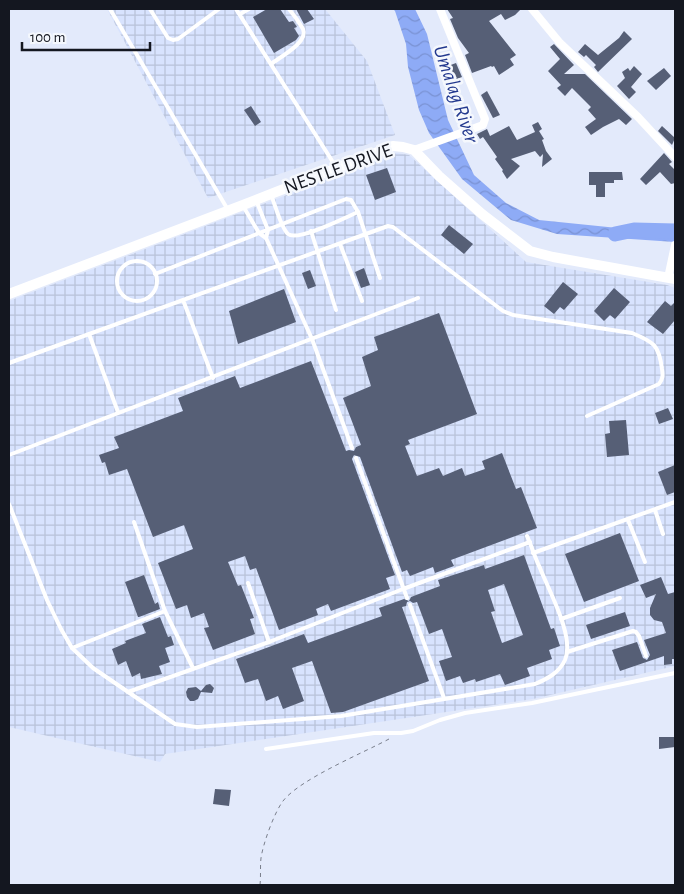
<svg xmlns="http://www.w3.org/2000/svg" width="684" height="894" viewBox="0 0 684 894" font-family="'Alegreya Sans',sans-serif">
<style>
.industrial{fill:url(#industrial-grid)}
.water{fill:url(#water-waves)}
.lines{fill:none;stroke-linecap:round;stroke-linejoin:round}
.river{stroke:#8eabf6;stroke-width:15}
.building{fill:#565f76;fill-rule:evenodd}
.path{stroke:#7a7f8c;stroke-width:1;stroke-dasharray:4 4;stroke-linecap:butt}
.lane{stroke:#fff;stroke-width:4}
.street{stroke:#fff;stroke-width:8}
.secondary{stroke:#fff;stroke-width:10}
.labels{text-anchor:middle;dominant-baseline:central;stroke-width:5;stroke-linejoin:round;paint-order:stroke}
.street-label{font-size:20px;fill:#141720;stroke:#f5f8fd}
.water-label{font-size:21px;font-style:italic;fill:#22388e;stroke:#f5f8fd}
</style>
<defs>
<pattern id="industrial-grid" width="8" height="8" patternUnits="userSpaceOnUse" patternTransform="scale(1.25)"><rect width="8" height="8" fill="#d8e3fe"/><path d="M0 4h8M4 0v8" fill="none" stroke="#b8c2d9"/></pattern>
<pattern id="water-waves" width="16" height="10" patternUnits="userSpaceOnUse" patternTransform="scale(1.25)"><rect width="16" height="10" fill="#8eabf6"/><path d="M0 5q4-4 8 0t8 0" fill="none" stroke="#7a92d3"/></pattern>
</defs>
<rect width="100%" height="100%" fill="#e3eafb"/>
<!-- industrial -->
<g class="industrial">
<path d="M107 9H325L367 61 395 135 208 198Z"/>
<path d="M397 153 409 155 526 262 667 285 675 288V666L533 699 165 754 160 762 9 727V301Z"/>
</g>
<!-- water -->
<path class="water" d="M393 9H415L427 34 448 120 474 175 506 203 539 220 657 232 675 236V242L557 234 511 220 462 179 429 133 419 110 408 67 406 44 395 11Z"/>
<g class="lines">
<!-- river -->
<path class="river" d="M615 234 634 230 675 231"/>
</g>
<!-- building -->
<g class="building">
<path d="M267 9H280L289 22 293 21 297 27 294 28 299 36 296 40 274 53 253 17Z"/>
<path d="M296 9H307L314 19 304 24Z"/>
<path d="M447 9H521L515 15 505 20 501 14 489 21 516 55 510 59 514 65 499 75 494 66 492 67 491 66 472 73 465 55 469 53 458 38 450 19 453 18Z"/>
<path d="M624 31 632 39 598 72 594 67 596 65 586 55 584 57 578 52 585 44 598 55 619 38Z"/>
<path d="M554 44 574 65 564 74H585L632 119 626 125 619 119 603 127 591 135 585 127 596 119 588 110 591 107 572 88 565 96 557 88 561 85 548 71 560 59 550 47Z"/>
<path d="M456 63 462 77 454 80 448 66Z"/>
<path d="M634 66 642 74 631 87 636 92 629 99 617 86 625 78 622 72 628 68 630 71Z"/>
<path d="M664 68 671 76 656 90 647 81Z"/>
<path d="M487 91 500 115 493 118 481 95Z"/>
<path d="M251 106 261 122 255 126 244 110Z"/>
<path d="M538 122 542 129 539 131 544 139 542 140 546 151 552 159 542 167 543 154 540 157 535 151 511 159 520 166 507 179 502 171 503 170 495 159 497 157 483 137 480 139 477 134 487 129 490 136 509 126 517 140 535 132 532 125Z"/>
<path d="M662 126 675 138 672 145 658 131Z"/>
<path d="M664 153 672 162 669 164 675 170V183L671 184 660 172 646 185 640 179Z"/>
<path d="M387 168 396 192 375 200 366 175Z"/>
<path d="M589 172H622L623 180H614V183H605V197H596V185H589Z"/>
<path d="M449 225 473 244 464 254 441 235Z"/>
<path d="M364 268 370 285 361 288 355 272Z"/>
<path d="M310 270 316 286 308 289 302 273Z"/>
<path d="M563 282 578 294 564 310 560 307 554 314 544 306Z"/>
<path d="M614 288 630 302 615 319 610 315 604 321 594 311Z"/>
<path d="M284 289 296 322 238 344 229 311Z"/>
<path d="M665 301 671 306 675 302V320L663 334 647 322Z"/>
<path d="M439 313 477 414 408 440 410 444 405 446 417 476 439 468 443 476 462 468 465 476 485 469 482 461 502 453 516 489 521 487 537 528 451 560 454 566 435 573 433 567 410 576 407 570 402 572 360 457 354 455 352 459 395 575 386 578 390 589 331 611 328 604 316 609 318 615 279 630 256 568 250 570 245 556 228 562 238 586 241 585 254 618 250 619 255 634 213 650 204 628 209 627 204 613 191 618 187 605 176 609 158 563 193 549 184 525 153 537 127 469 109 475 105 462 102 463 99 455 119 448 114 437 183 411 178 398 235 376 240 388 311 361 346 451 349 450 354 451 356 447 361 445 343 398 371 386 362 357 378 350 374 337Z"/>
<path d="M668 408 673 419 659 424 655 413Z"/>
<path d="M626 420 629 455 607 457 605 434 610 433 609 421Z"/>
<path d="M675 465V492L667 495 658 472Z"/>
<path d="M620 533 639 581 584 602 565 554Z"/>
<path d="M524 555 551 629 554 628 560 646 549 650 552 659 527 668 530 676 505 685 500 674 476 682 475 679 463 683 460 676 446 681 439 661 452 657 442 629 429 634 417 602 413 603 410 601 407 602 406 606 402 607 429 681 343 712 331 713 312 661 292 668 304 701 283 709 278 696 266 701 258 679 245 683 236 659 304 634 308 643 382 616 379 608 404 599 409 601 411 597 440 586 438 580 484 565 485 569ZM504 584 523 635 502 643 491 612 495 611 488 590Z"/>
<path d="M144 575 155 604 158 602 160 609 139 617H138L125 582Z"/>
<path d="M661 577 668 594 675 592V659H672V664L664 665V656L620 671 612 650 637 642 643 658 647 660 650 655 644 640 666 633 662 622 654 620 650 615V608L656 594 646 598 640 585Z"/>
<path d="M625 612 630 626 591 639 586 625Z"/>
<path d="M160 617 168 637 171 636 174 645 165 648 170 662 159 666 162 674 141 679 140 673 132 677 126 661 118 665 112 649 126 643 125 641 146 633 142 624Z"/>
<path d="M210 684 214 688 212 693 201 692 198 699 194 701H190L187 697 186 692 188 688 196 687 201 691 206 685Z"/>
<path d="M659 737H675V747L659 749Z"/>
<path d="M215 789 231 790 229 806 213 804Z"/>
</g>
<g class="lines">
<!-- path -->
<path class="path" d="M260 885C261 876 260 867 261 858 263 844 274 813 283 801 300 779 363 753 389 739"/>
<!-- lane -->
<g class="lane">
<path d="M110 9 228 210"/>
<path d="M150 9 168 38 173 40 178 39 219 9"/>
<path d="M236 9 336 167"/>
<path d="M240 14 249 9"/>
<path d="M271 64C280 57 309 42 303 29 299 22 294 15 289 9"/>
<path d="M271 195C275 204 281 228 288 234 298 242 346 217 358 212"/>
<path d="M243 206 259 233 266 238 268 230 256 200"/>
<path d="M311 231 336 310"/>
<path d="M266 238 312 339 352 448"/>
<path d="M340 244 362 301"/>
<circle cx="137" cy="281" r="20"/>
<path d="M155 274 346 199 351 200 358 212 380 278"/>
<path d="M183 300 213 378"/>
<path d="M89 334 118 412"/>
<path d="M9 363 388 226 393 227 503 311 513 315 632 333C654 342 659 345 662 369 663 375 663 379 659 384L587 416"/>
<path d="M9 455 418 298"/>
<path d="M356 458 407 598"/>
<path d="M9 504 47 600 61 629 72 648 93 668 175 724 197 727 341 716 535 684C547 679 559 673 565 660 575 637 549 591 540 568 535 558 532 547 527 536"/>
<path d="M655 510 663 534"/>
<path d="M628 520 645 562"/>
<path d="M134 522 165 611 193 668"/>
<path d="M533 553 675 502"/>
<path d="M248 583 269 642"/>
<path d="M410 605 444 698"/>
<path d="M561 619 620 598"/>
<path d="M72 648 165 611"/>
<path d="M567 652 633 631 636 632 639 636 646 656"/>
<path d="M128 692 269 642 403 589 530 542"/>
<path d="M266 749 374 733H401L413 731 440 720 465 713 532 703 675 673"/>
</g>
<!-- street -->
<g class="street">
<path d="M532 9 560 43 638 117 675 157"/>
<path d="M414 150 483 125 485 119 440 9"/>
<path d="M668 278 675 245"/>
</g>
<!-- secondary -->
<path class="secondary" d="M9 294 243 205 393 146 403 147 414 150 439 176 482 214 530 251 553 257 675 279"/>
</g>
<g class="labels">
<!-- street labels -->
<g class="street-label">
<text transform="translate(338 169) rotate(-20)">NESTLE DRIVE</text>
</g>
<!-- water labels -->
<g class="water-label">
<text transform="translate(456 94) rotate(71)">Umalag River</text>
</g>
</g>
<!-- border -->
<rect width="684" height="894" fill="none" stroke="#141720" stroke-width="20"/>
<!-- scale -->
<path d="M22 42v8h128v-8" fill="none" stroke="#141720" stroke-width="2.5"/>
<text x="30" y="42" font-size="15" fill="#141720" stroke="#f5f8fd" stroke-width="4" paint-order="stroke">100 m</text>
</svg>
